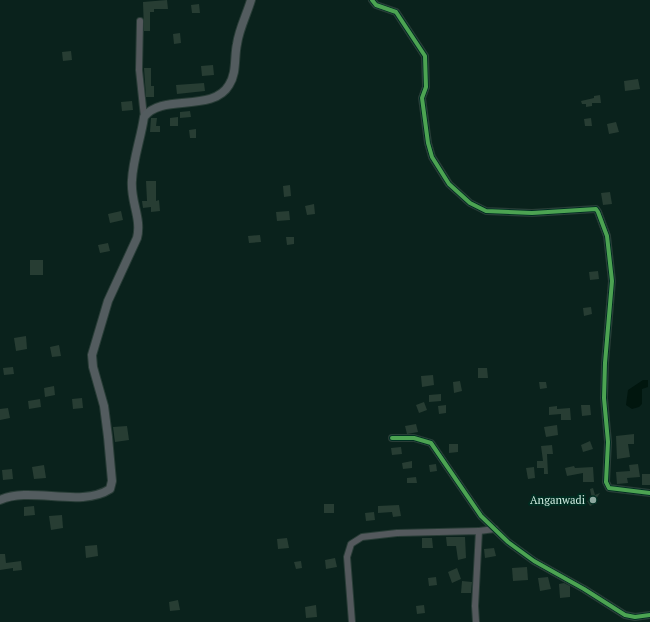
<svg xmlns="http://www.w3.org/2000/svg" width="650" height="622" viewBox="0 0 650 622" font-family="'PT Serif',serif">
<style>
.water{fill:#01160e}
.building{fill:#273d33}
.lines{fill:none;stroke-linecap:round;stroke-linejoin:round}
.street-casing{stroke:#293d37;stroke-width:8}
.secondary-casing{stroke:#293d37;stroke-width:10}
.street{stroke:#54595d;stroke-width:6}
.secondary{stroke:#535c5f;stroke-width:8}
.cycleway-casing{stroke:#002d21;stroke-width:6}
.cycleway{stroke:#4ca352;stroke-width:4}
.poi-dot{fill:#8ca79e;stroke:#002d21;stroke-width:1.5}
.labels{text-anchor:middle;dominant-baseline:central;stroke-width:4;stroke-linejoin:round;paint-order:stroke}
.poi-label{font-size:11px;fill:#d2efe4;stroke:#002d21;text-anchor:end}
</style>
<rect width="100%" height="100%" fill="#0a221c"/>
<!-- water -->
<path class="water" d="M643 380H648V387L642 389V404L639 407 632 409 626 405 628 390Z"/>
<!-- building -->
<g class="building">
<path d="M167 0 168 9H154V12H150V31H144L143 2Z"/>
<path d="M199 4 200 13H192L191 5Z"/>
<path d="M180 33 181 43 174 44 173 34Z"/>
<path d="M71 51 72 60 63 61 62 52Z"/>
<path d="M213 65 214 75 202 76 201 66Z"/>
<path d="M144 68H151V86H154V97H146Z"/>
<path d="M638 79 640 89 625 91 624 81Z"/>
<path d="M204 83 205 91 177 94 176 85Z"/>
<path d="M600 95 601 103H592V106L586 107V104H582L581 101 594 98V96Z"/>
<path d="M132 101 133 110 122 111 121 102Z"/>
<path d="M190 111 191 117 180 118V112Z"/>
<path d="M178 117V126H170V118Z"/>
<path d="M151 118H157L156 126H160V132H150Z"/>
<path d="M591 118 592 126H585L584 119Z"/>
<path d="M616 122 619 132 609 134 607 124Z"/>
<path d="M196 129V138H190L189 130Z"/>
<path d="M146 181H156V201L159 200 160 211 151 212V207L143 208 142 201H147Z"/>
<path d="M290 185 291 196 284 197 283 186Z"/>
<path d="M610 192 612 204 603 205 601 193Z"/>
<path d="M314 204 315 214 307 215 305 206Z"/>
<path d="M121 211 123 220 110 223 108 214Z"/>
<path d="M289 211 290 220 277 221 276 212Z"/>
<path d="M260 235 261 242 249 243 248 236Z"/>
<path d="M286 237H294V244L287 245Z"/>
<path d="M108 243 110 251 100 253 98 245Z"/>
<rect x="30" y="260" width="13" height="15"/>
<path d="M598 271 599 279 590 280 589 272Z"/>
<path d="M591 307 592 314 584 316 583 308Z"/>
<path d="M26 336 27 349 16 351 14 338Z"/>
<path d="M59 345 61 356 52 357 50 347Z"/>
<path d="M13 367 14 374 4 375 3 368Z"/>
<path d="M478 368H487L488 378H478Z"/>
<path d="M433 375 434 385 422 387 421 376Z"/>
<path d="M460 381 462 391 454 393 453 382Z"/>
<path d="M539 382H546L547 388 540 389Z"/>
<path d="M54 386 55 395 45 397 44 388Z"/>
<path d="M441 394V401L429 402V395Z"/>
<path d="M82 398 83 408 73 409 72 399Z"/>
<path d="M40 399 41 407 29 409 28 401Z"/>
<path d="M424 402 427 410 419 413 416 405Z"/>
<path d="M446 405V413L439 414 438 406Z"/>
<path d="M581 405H590L591 415 582 416Z"/>
<path d="M557 406V409L570 408 571 420H561V414L549 415V407Z"/>
<path d="M8 408 10 418 0 420V409Z"/>
<path d="M416 424 418 432 407 434 405 426Z"/>
<path d="M557 425 558 435 546 437 544 427Z"/>
<path d="M127 426 129 440 115 442 113 427Z"/>
<path d="M634 434V444H628L630 457 617 459 616 436Z"/>
<path d="M590 441 593 449 583 452 581 445Z"/>
<path d="M449 444H458V452L449 453Z"/>
<path d="M552 445 553 454H547L548 474H544V468H537V461H543L541 446Z"/>
<path d="M401 447 402 454 392 455 391 448Z"/>
<path d="M412 461V468L403 469 402 463Z"/>
<path d="M436 464 437 471 430 472 429 465Z"/>
<path d="M638 464 640 477 627 478 628 483 617 484 616 472 630 471 629 465Z"/>
<path d="M44 465 46 478 34 479 32 467Z"/>
<path d="M574 466 575 468 593 467 594 482H583V473L567 476 565 468Z"/>
<path d="M534 467 535 478 528 479 526 468Z"/>
<path d="M12 469 13 479 3 480 2 470Z"/>
<rect x="642" y="474" width="8" height="11"/>
<path d="M416 477 417 483H407V478Z"/>
<path d="M593 488 595 495 600 493 596 499 597 503 590 506 587 501 592 499 590 489Z"/>
<rect x="324" y="504" width="10" height="9"/>
<path d="M399 505 401 516 393 517 392 512 378 513V506Z"/>
<path d="M34 506 35 515 24 516V507Z"/>
<path d="M374 512 375 520 366 521 365 513Z"/>
<path d="M62 515 63 528 51 530 49 516Z"/>
<path d="M446 537H465L466 558 458 560 456 546H447Z"/>
<path d="M287 538 289 548 278 549 277 539Z"/>
<path d="M422 538H432L433 548H422Z"/>
<path d="M97 545 98 556 86 558 85 546Z"/>
<path d="M494 548 496 556 485 558 484 549Z"/>
<path d="M0 554H5L6 563 21 561 22 570 13 571V568L0 570Z"/>
<path d="M335 558 337 567 326 569 325 560Z"/>
<path d="M301 561 302 568 296 569 294 562Z"/>
<path d="M527 567 528 580 513 581 512 568Z"/>
<path d="M457 568 461 579 452 583 448 572Z"/>
<path d="M436 577 437 585 429 586 428 578Z"/>
<path d="M548 577 551 589 540 591 538 578Z"/>
<path d="M462 581 472 582 471 593H461Z"/>
<path d="M564 583 570 586V597L560 598 559 584Z"/>
<path d="M178 600 180 610 170 611 169 602Z"/>
<path d="M316 605 317 617 306 618 305 607Z"/>
<path d="M424 605 425 613 417 614 416 606Z"/>
</g>
<g class="lines">
<defs>
<g id="street">
<path d="M372 0 376 5 396 12 425 56 426 87 422 98 428 143 432 157 449 184 470 203 486 211 532 213 596 209 598 212 607 236 612 281 605 363 604 398 608 442 606 482 609 488 650 493"/>
<path d="M140 21 139 70 144 117"/>
<path d="M392 438H414L431 443 481 516 508 542 534 561 584 589 625 615 635 617 650 615"/>
<path d="M479 531 495 529"/>
<path d="M352 622 347 557 351 544 362 537 397 533 479 531 475 606 476 622"/>
</g>
<path id="secondary" d="M0 500C30 486 81 508 110 489L112 481 108 437 104 406 93 367 92 355 108 301 137 238C142 218 130 201 132 180 133 159 141 138 144 117 161 93 213 113 229 85 237 73 234 57 237 44 239 29 247 14 251 0"/>
</defs>
<!-- street casing -->
<use href="#street" class="street-casing"/>
<!-- secondary casing -->
<use href="#secondary" class="secondary-casing"/>
<!-- street -->
<use href="#street" class="street"/>
<!-- secondary -->
<use href="#secondary" class="secondary"/>
<defs>
<g id="cycleway">
<path d="M372 0 376 5 396 12 425 56 426 87 422 98 428 143 432 157 449 184 470 203 486 211 532 213 596 209 598 212 607 236 612 281 605 363 604 398 608 442 606 482 609 488 650 493"/>
<path d="M392 438H414L431 443 481 516 508 542 534 561 584 589 625 615 635 617 650 615"/>
</g>
</defs>
<!-- cycleway casing -->
<use href="#cycleway" class="cycleway-casing"/>
<!-- cycleway -->
<use href="#cycleway" class="cycleway"/>
</g>
<!-- markers -->
<circle class="poi-dot" cx="593" cy="500" r="4"/>
<g class="labels">
<!-- poi labels -->
<g class="poi-label">
<text x="585" y="500">Anganwadi</text>
</g>
</g>
</svg>
